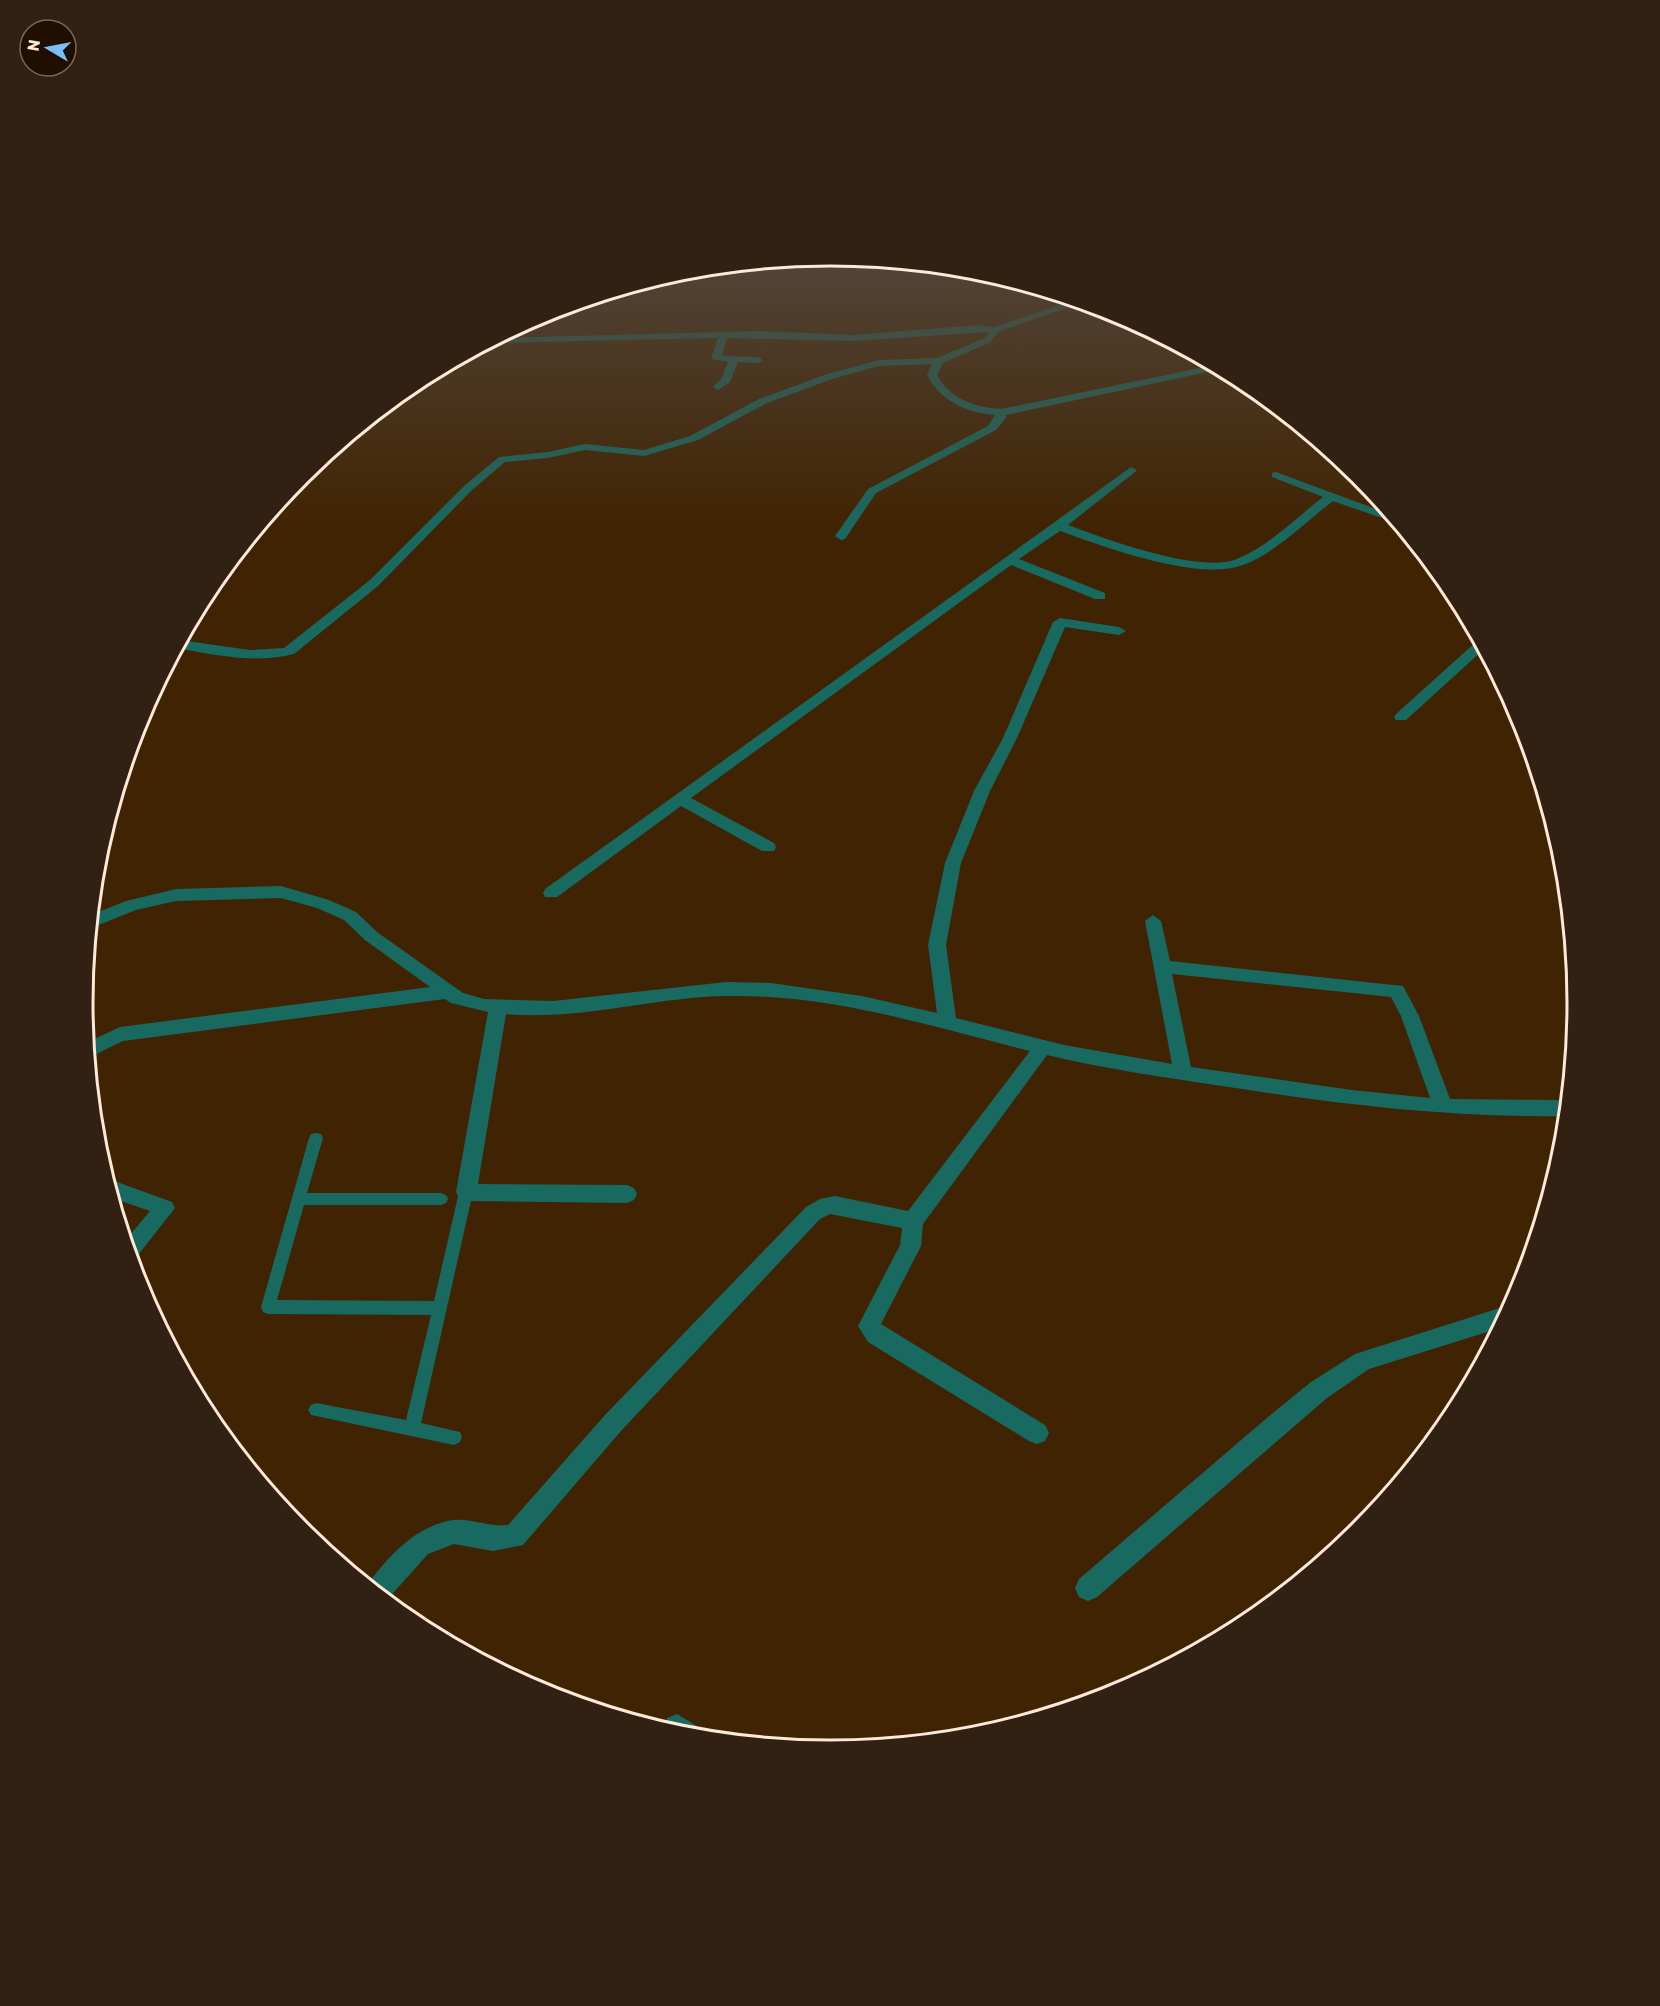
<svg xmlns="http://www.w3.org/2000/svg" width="1660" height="2006" viewBox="0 0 1660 2006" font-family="Rubik,sans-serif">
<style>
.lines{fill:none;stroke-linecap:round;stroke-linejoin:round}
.lane{fill:#18695f;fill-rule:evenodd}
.street{fill:#18695f;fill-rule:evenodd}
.rim{fill:none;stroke:#fde9d8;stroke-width:3}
</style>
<rect width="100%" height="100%" fill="#402302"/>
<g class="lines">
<!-- lane -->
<path class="lane" d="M316 1133 321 1134 323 1138 307 1193H441L446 1195 448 1199 446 1203 441 1205H304L277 1300 434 1301 459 1192 461 1188 466 1186 471 1188 473 1192 421 1423 460 1432 462 1437 460 1442 454 1445 311 1415 308 1410 311 1405 316 1403 406 1420 431 1315 268 1314 263 1312 261 1307 309 1138 311 1134Z"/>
<!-- street -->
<g class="street">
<path d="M940 267 976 270 992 275 988 277Z"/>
<path d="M1074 300 1083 302 998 332 991 342 943 363 937 375C950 399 974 407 1001 409L1214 365 1222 369 1006 415V418L996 430 876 493 845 539 841 540 835 536 868 489 988 426 995 415C966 413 941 401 927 375L932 364 879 366 835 378 767 403 698 440 644 456 585 450 548 458 505 462 472 490 378 586 294 654C255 664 215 655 176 648L180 640 250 650 284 648 370 580 464 486 499 457 548 452 585 444 644 450 690 436 759 399 827 374 879 360 937 358 985 338 989 332 853 341 727 338 722 356 758 357 763 360 758 363 738 362 730 382 718 390 713 387 721 379 728 362 711 359 718 338 487 343 496 338 759 331 853 335 978 325 994 327Z"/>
<path d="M1131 467 1137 470 1135 472 1068 525C1106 539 1199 574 1237 559 1269 546 1296 518 1323 497L1272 477V473L1276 472 1392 515 1399 524 1333 501C1305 522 1276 553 1243 565 1198 582 1105 547 1060 531L1019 559 1105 593V599H1095L1011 565 691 798 774 843 776 847 774 851H762L681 806 557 897H545L543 893 545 889Z"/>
<path d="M1060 618 1119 627 1126 631 1119 635 1065 627 1017 738 990 791 961 863 946 945 956 1018 1064 1045 1172 1064 1145 921 1153 915 1161 921 1170 961 1403 986 1419 1016 1450 1099 1567 1100 1566 1116C1450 1118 1337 1104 1222 1086 1163 1077 1105 1069 1047 1055L923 1224 921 1246 881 1324 1045 1425 1049 1433 1045 1441 1037 1444 1029 1441 868 1342 858 1326 900 1245 902 1228 830 1214 820 1219 621 1431 523 1545 493 1551 454 1544 428 1554 386 1601 367 1585C389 1556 415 1526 453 1520 470 1518 488 1527 508 1525L605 1415 806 1207 820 1199 835 1196 908 1211 1030 1051C930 1026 830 994 727 996 653 997 580 1021 506 1014L478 1184 627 1185 634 1188 637 1194 634 1200 627 1203 466 1201 459 1198 456 1192 488 1012 451 1003 445 999 123 1041 88 1058 86 1043 120 1027 430 987 365 940 344 920 317 908 281 898 176 901 136 910 91 928V915L126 901 176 889 281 886 329 900 356 912 377 932 463 993 484 999 553 1001 726 982 771 983 862 996 937 1013 928 945 945 863 974 791 1003 738 1053 622ZM1172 974 1391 997 1401 1016 1430 1098 1352 1090 1191 1067Z"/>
<path d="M1477 641H1480L1484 649 1406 720H1396L1394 717 1396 714Z"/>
<path d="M109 1179 172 1202 175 1208 135 1259 131 1260 125 1241 150 1211 112 1198 106 1180Z"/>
<path d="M1506 1306 1511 1308 1500 1328 1369 1369 1327 1398 1097 1597 1088 1601 1079 1597 1075 1588 1079 1579 1268 1417 1311 1382 1355 1354Z"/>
<path d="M677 1714 697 1726 700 1738 664 1730 667 1718Z"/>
</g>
</g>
<!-- sky -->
<linearGradient id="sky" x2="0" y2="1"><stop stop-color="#231301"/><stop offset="0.47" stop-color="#534539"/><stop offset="1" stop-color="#534539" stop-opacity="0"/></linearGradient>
<rect width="1660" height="532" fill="url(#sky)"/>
<!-- crop -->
<path d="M0 0H1660V2006H0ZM93 1003a737 737 0 1 1 1474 0a737 737 0 1 1-1474 0Z" fill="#322012" fill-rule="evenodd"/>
<path class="rim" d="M93 1003a737 737 0 1 1 1474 0a737 737 0 1 1-1474 0Z"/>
<!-- north arrow -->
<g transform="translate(48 48) rotate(280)"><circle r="28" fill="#200f01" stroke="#786657" stroke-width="1.5"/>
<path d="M0-4.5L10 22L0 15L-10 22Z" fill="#77bff7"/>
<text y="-9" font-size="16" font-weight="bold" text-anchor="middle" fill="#fde9d8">N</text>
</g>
</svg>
